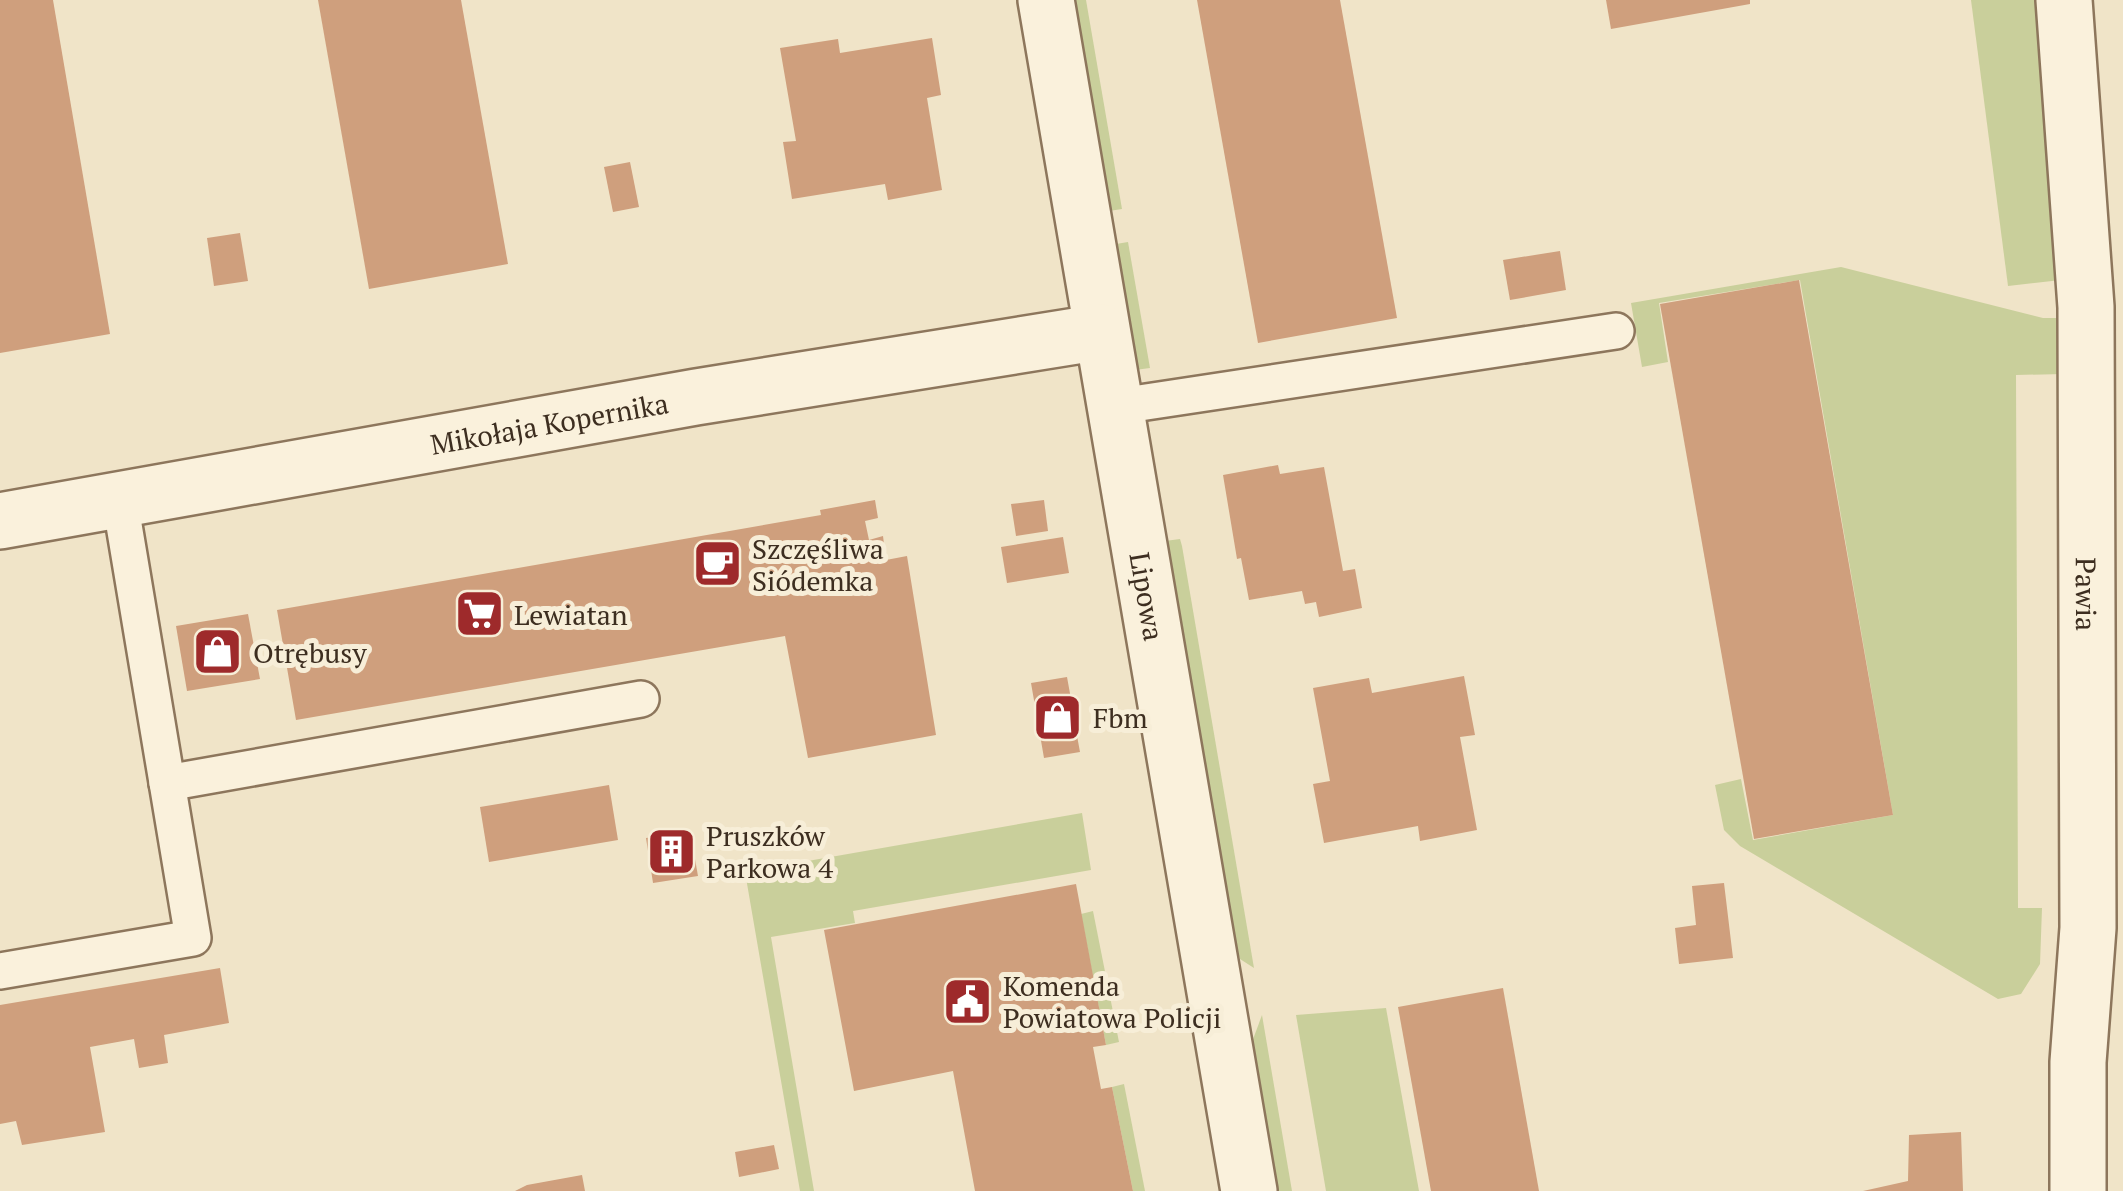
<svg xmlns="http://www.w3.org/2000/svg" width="2123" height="1191" viewBox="0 0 2123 1191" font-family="'PT Serif',serif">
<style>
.green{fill:#c9cf9b}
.building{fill:#cf9f7d}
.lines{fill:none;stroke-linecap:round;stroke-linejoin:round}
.service-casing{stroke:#8d765c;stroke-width:40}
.minor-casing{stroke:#8d765c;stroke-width:60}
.service{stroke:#faf1dc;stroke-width:35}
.minor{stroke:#faf1dc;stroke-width:55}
.labels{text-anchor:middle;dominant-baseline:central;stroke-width:10;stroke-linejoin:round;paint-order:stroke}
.street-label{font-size:28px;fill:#3d2e20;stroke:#f7eed8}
.poi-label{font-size:28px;fill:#3d2e20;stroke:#f7eed8;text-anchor:start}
</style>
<rect width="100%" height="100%" fill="#f0e4c8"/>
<!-- green -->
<g class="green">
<path d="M1073 0H1086L1122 209 1109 211Z"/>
<path d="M1971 0H2035L2061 280 2008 286Z"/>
<path d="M1128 242 1150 368 1135 370 1116 244Z"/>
<path d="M1841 267 2043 318H2062L2063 374 2016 375 2018 908H2042L2040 964 2021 994 1998 999 1740 846 1724 830 1715 785 1741 779 1753 840 1893 815 1800 280 1659 303 1668 362 1642 367 1631 303Z"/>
<path d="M1180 539 1182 546 1254 968 1240 959 1235 944 1165 541Z"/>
<path d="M1082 813 1091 870 853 911 855 923 771 937 814 1191H800L745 872Z"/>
<path d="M1093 911 1119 1042 1106 1045 1081 914Z"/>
<path d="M1386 1008 1419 1191H1326L1296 1015Z"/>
<path d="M1262 1015 1292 1191H1277L1252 1042Z"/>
<path d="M1124 1084 1145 1191H1133L1112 1087Z"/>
</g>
<!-- building -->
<g class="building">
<path d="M0 0H53L110 334 0 353Z"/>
<path d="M318 0H461L508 264 369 289Z"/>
<path d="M1197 0H1340L1397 318 1258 343Z"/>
<path d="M1606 0H1750V4L1611 29Z"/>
<path d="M932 38 941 95 927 98 942 190 888 200 885 184 792 199 783 142 796 141 780 48 838 39 840 53Z"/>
<path d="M630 162 639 207 613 212 604 167Z"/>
<path d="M240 233 248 281 214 286 207 238Z"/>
<path d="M1560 251 1566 290 1510 300 1503 260Z"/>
<path d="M1799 280 1893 815 1754 839 1660 304Z"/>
<path d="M1278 465 1280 474 1324 467 1343 571 1355 569 1362 608 1319 617 1316 602 1305 604 1302 591 1249 600 1241 558 1237 559 1223 475Z"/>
<path d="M875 500 878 518 865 521 869 540 883 536 886 560 907 556 936 735 808 758 785 636 296 720 277 610 821 515 820 510Z"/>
<path d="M1044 500 1048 531 1016 536 1011 504Z"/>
<path d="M1063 537 1069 573 1007 583 1001 547Z"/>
<path d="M248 614 260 679 187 691 176 626Z"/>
<path d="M1464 676 1475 735 1460 737 1477 830 1420 841 1418 826 1324 843 1313 784 1330 781 1313 688 1369 678 1372 693Z"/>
<path d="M1067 677 1073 710 1078 709 1081 724 1075 725 1080 752 1044 758 1031 683Z"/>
<path d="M609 785 618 840 489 862 480 807Z"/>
<path d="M690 831 698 876 653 883 646 838Z"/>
<path d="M1724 883 1733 958 1679 964 1675 928 1696 925 1692 886Z"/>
<path d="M1076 884 1106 1045 1093 1047 1101 1089 1112 1087 1133 1191H975L953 1071 854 1091 824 930Z"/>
<path d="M220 968 229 1023 164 1035 168 1063 139 1068 134 1039 90 1047 105 1132 22 1145 16 1121 0 1124V1005Z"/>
<path d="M1503 988 1539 1191H1431L1398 1007Z"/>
<path d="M1961 1132 1963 1191H1863L1908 1181 1909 1135Z"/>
<path d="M774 1145 779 1169 739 1177 735 1152Z"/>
<path d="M582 1175 585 1191H515L527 1185Z"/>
</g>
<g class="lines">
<defs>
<g id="service">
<path d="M1113 407 1616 331"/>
<path d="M167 783 641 699"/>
<path d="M0 971 193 938 120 501"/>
</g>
<g id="minor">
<path id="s1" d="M1046 0 1249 1191"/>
<path id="s2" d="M2064 0 2086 307 2088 928 2078 1062V1191"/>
<path id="s3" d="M0 521 696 397 1101 332"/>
</g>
</defs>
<!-- service casing -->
<use href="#service" class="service-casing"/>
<!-- minor casing -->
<use href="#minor" class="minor-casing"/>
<!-- service -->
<use href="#service" class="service"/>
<!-- minor -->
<use href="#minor" class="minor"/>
</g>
<!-- icons -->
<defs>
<symbol id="cafe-square" viewBox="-11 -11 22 22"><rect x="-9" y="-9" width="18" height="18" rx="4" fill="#9e2a2b" stroke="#f7eed8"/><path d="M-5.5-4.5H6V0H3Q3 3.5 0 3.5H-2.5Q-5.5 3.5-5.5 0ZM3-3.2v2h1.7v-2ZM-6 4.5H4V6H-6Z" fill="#fff"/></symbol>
<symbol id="supermarket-square" viewBox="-11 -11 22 22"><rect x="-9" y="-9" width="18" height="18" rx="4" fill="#9e2a2b" stroke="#f7eed8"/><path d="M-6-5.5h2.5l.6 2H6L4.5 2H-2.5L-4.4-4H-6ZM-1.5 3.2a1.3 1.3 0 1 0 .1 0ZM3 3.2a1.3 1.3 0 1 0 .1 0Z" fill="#fff"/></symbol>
<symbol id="shop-square" viewBox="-11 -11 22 22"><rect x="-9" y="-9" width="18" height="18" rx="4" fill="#9e2a2b" stroke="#f7eed8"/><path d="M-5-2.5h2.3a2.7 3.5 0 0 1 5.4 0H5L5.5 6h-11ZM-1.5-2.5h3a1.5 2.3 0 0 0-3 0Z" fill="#fff"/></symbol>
<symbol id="building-square" viewBox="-11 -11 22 22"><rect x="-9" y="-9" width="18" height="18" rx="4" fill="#9e2a2b" stroke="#f7eed8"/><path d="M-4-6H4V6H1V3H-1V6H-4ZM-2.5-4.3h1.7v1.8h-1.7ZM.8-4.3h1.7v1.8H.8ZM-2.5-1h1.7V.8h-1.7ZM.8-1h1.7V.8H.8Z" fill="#fff"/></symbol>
<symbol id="civic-square" viewBox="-11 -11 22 22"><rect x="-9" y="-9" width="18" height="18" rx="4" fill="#9e2a2b" stroke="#f7eed8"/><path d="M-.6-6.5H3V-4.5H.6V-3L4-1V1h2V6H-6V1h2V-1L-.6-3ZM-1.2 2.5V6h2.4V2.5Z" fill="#fff"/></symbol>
</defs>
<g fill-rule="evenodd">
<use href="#cafe-square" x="690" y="536" width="55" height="55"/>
<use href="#supermarket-square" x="452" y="586" width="55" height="55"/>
<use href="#shop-square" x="190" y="624" width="55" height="55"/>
<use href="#shop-square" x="1030" y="690" width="55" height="55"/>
<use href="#building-square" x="644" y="824" width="55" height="55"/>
<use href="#civic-square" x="940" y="974" width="55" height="55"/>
</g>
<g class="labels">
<!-- street labels -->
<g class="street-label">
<text stroke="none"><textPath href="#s3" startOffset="558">Mikołaja Kopernika</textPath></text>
<text stroke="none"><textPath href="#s2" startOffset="595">Pawia</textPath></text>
<text stroke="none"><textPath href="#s1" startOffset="605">Lipowa</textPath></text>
</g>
<!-- poi labels -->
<g class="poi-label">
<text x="752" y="548">Szczęśliwa<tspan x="752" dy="32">Siódemka</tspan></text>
<text x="514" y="614">Lewiatan</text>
<text x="253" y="652">Otrębusy</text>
<text x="1093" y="717">Fbm</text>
<text x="706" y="835">Pruszków<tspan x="706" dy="32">Parkowa 4</tspan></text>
<text x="1003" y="985">Komenda<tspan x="1003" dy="32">Powiatowa Policji</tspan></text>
</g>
</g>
</svg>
